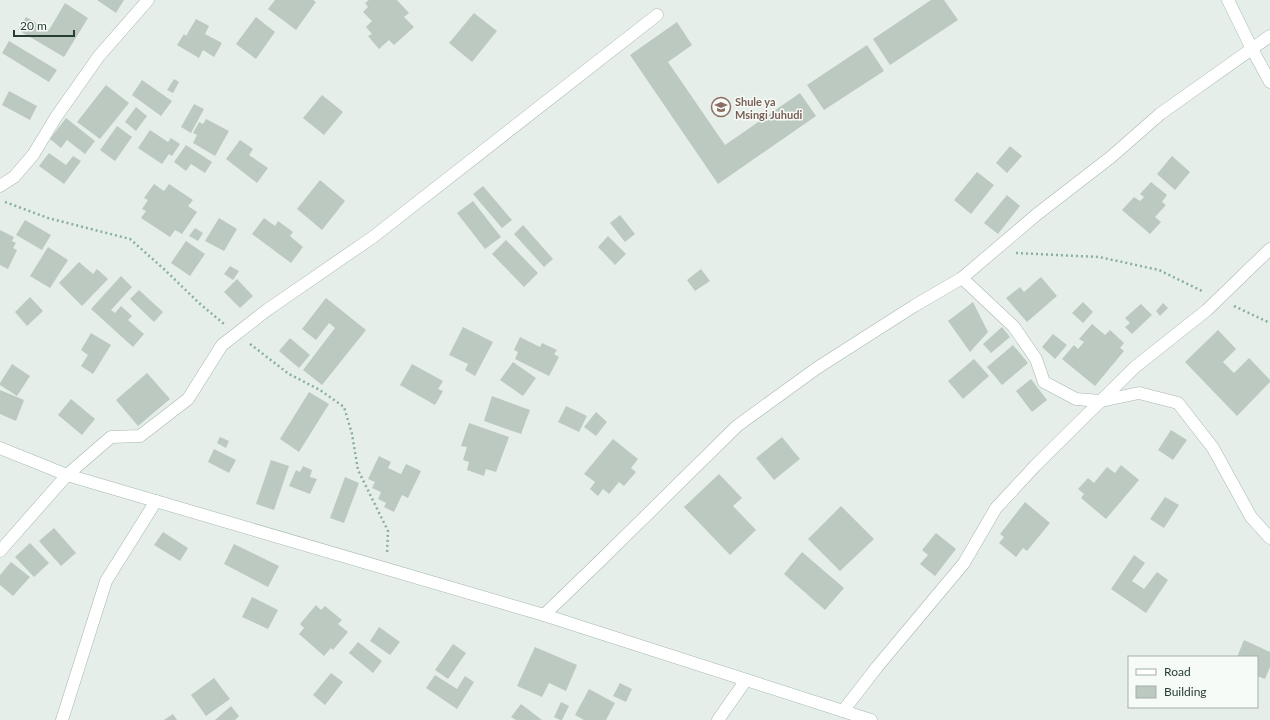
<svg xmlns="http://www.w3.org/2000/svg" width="1270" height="720" viewBox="0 0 1270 720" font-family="Lato,sans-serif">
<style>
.building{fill:#bcc9c1}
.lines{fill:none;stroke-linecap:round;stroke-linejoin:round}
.street-casing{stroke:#a9b6ae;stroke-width:13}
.secondary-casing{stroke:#a5b9ad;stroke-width:13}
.path{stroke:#89b099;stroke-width:2.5;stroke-dasharray:2 3;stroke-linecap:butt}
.street{stroke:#fff;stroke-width:12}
.secondary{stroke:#fff;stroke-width:12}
.labels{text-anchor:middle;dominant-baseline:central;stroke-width:3;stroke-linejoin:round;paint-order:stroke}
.education-label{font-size:11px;font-weight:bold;fill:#785e54;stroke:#f7fbf8;text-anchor:start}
</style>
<rect width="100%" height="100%" fill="#e6eee9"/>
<!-- building -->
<g class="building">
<path d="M97 0H124L116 13Z"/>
<path d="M275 0H313L316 2 296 30 268 9Z"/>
<path d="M369 0H397L409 13 404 17 414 27 394 45 389 40 379 49 368 36 372 34 366 27 372 21 363 12 368 7 365 3Z"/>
<path d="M931 0H944L958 20 890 65 873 39Z"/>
<path d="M65 3 88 18 64 57 18 30 26 17 49 30Z"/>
<path d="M474 13 497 31 472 62 449 43Z"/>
<path d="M256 17 275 32 256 59 236 44Z"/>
<path d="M196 19 209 26 205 34 222 43 214 57 203 50 199 58 177 45 184 34 186 36Z"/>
<path d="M677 22 692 45 668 62 725 145 800 93 816 116 718 184 630 55Z"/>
<path d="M9 41 57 70 49 82 2 53Z"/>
<path d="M867 45 884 71 824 110 807 85Z"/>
<path d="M174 79 179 82 173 93 167 90Z"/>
<path d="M142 80 172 101 161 116 132 95Z"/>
<path d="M106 85 129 103 100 139 77 122Z"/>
<path d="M9 91 37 106 30 120 2 105Z"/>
<path d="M322 95 343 112 324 135 303 118Z"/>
<path d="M194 104 204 109 191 133 181 127Z"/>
<path d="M136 107 147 116 136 131 125 122Z"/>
<path d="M66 118 95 141 85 154 67 140 61 148 50 139Z"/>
<path d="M206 119 229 131 215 156 193 143 197 135 193 133 199 122 203 124Z"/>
<path d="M117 126 132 137 115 161 100 150Z"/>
<path d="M150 130 168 142 171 138 180 144 172 156 169 154 162 164 138 148Z"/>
<path d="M240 140 253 149 249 155 268 168 257 183 226 159Z"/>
<path d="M186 145 212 162 205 173 191 164 186 171 174 162Z"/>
<path d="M1010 146 1022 156 1007 173 996 163Z"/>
<path d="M49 153 66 165 73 156 81 161 64 184 39 166Z"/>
<path d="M1172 156 1190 172 1175 190 1157 174Z"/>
<path d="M977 172 994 185 971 214 954 200Z"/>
<path d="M320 180 345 201 322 230 297 209Z"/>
<path d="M1151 182 1167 195 1162 202 1166 205 1155 217 1161 222 1150 234 1122 210 1134 197 1140 201 1144 197 1140 194Z"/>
<path d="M154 184 164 191 169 184 193 200 188 206 197 212 182 234 175 230 170 237 141 218 146 211 142 209 148 200 144 198Z"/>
<path d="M483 186 512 220 502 228 473 194Z"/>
<path d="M1007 195 1020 206 998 234 984 223Z"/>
<path d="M473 201 501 237 485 249 457 213Z"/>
<path d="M620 215 635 234 625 242 610 223Z"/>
<path d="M219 218 237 229 224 251 205 241Z"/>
<path d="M264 218 275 226 278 221 293 232 290 236 303 247 291 263 252 234Z"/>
<path d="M25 220 51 235 42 250 16 235Z"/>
<path d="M523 225 553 259 544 267 514 234Z"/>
<path d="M195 228 203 233 198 241 189 236Z"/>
<path d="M0 230 14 237 12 241 16 243 13 248 17 250 8 269 0 265Z"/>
<path d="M608 236 626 254 615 265 598 247Z"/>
<path d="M506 240 538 273 524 287 492 254Z"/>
<path d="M186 241 205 254 190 276 171 263Z"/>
<path d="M48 247 68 260 50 288 30 276Z"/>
<path d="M79 262 93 274 97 269 108 279 82 306 59 283Z"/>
<path d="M230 266 239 271 233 280 224 274Z"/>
<path d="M701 269 710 281 695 291 687 280Z"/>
<path d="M121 276 132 287 111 310 115 313 121 306 132 316 128 320 144 334 133 347 91 309Z"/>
<path d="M1041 277 1057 296 1027 322 1006 298 1020 287 1024 292Z"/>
<path d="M237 279 253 296 240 308 224 292Z"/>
<path d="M139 290 163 312 154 322 130 299Z"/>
<path d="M30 297 43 311 27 326 15 312Z"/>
<path d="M326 298 366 330 322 385 303 370 335 328 329 323 316 340 302 329Z"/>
<path d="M973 302 988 332 970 352 948 321Z"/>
<path d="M1083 302 1093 312 1083 323 1072 313Z"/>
<path d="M1163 303 1168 308 1160 316 1156 311Z"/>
<path d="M1141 304 1152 315 1132 334 1125 327 1130 323 1125 318Z"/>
<path d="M1092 324 1105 335 1110 330 1124 343 1120 348 1124 351 1095 386 1062 359 1074 345 1078 349 1084 342 1079 339Z"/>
<path d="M463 327 493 342 475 376 465 370 468 364 449 355Z"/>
<path d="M1002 327 1010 337 991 353 983 344Z"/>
<path d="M1218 330 1236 349 1223 362 1234 373 1249 358 1270 380V382L1237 416 1185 362Z"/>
<path d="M91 333 111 345 93 374 81 366 88 355 81 350Z"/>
<path d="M1053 334 1067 345 1055 359 1042 347Z"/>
<path d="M520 337 540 347 542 343 557 350 554 354 559 357 549 376 515 359 518 352 514 350Z"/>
<path d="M290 338 310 355 299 368 279 351Z"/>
<path d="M1013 345 1028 363 1002 385 987 367Z"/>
<path d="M974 359 989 376 963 399 948 381Z"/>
<path d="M513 362 536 378 523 396 500 380Z"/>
<path d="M12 364 30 376 17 396 0 385V383Z"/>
<path d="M412 364 443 381 438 389 443 391 435 405 400 385Z"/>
<path d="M147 373 170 399 138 426 116 400Z"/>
<path d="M1031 379 1047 400 1032 412 1016 391Z"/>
<path d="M0 390 24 400 16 421 0 414Z"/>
<path d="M309 392 329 404 299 452 280 439Z"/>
<path d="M492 396 530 410 521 434 484 421Z"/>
<path d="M71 399 95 419 82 435 58 415Z"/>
<path d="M566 406 587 416 579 432 558 422Z"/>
<path d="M596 412 607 422 596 436 584 427Z"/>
<path d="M469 423 509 437 496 472 486 469 484 476 467 470 469 462 463 460 467 447 461 446Z"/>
<path d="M1171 430 1187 440 1173 460 1158 450Z"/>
<path d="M220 437 229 441 226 448 217 443Z"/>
<path d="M782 437 800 459 774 480 756 458Z"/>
<path d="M613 439 638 459 631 468 636 472 624 486 619 482 609 494 603 489 598 496 590 489 595 482 584 474Z"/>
<path d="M214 449 236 460 229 473 208 462Z"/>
<path d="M379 456 391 462 388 468 401 474 406 464 421 471 408 498 402 495 394 512 384 507 386 503 378 499 381 492 372 488 375 482 368 479Z"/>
<path d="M271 460 289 466 274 510 256 504Z"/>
<path d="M1121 465 1139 480 1106 519 1081 498 1084 494 1078 489 1088 478 1094 483 1107 467 1115 473Z"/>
<path d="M303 466 312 470 310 477 317 479 310 494 289 486 296 470 300 472Z"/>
<path d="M719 474 742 498 733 506 756 530 730 555 684 507Z"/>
<path d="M345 477 359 483 344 523 330 518Z"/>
<path d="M1165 497 1179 505 1164 528 1150 519Z"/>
<path d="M1025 502 1050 523 1027 551 1023 548 1016 557 999 543 1004 537 1000 534Z"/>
<path d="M841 506 874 539 840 571 808 539Z"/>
<path d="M54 528 76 553 61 566 39 541Z"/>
<path d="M163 532 188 548 180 561 154 545Z"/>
<path d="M936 533 956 549 935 576 920 564 928 555 922 550Z"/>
<path d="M30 543 49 563 34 577 15 557Z"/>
<path d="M234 544 279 566 268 587 224 564Z"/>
<path d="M802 552 844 588 825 610 784 574Z"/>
<path d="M1134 555 1145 563 1132 581 1144 589 1157 572 1168 580 1146 613 1111 589Z"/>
<path d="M11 562 30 577 13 596 0 585V575Z"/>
<path d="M252 597 278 610 268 629 242 617Z"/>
<path d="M316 605 321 610 325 606 342 620 338 624 348 632 333 650 331 648 324 656 299 634 304 628 300 624Z"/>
<path d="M379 627 400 642 390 655 370 641Z"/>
<path d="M1244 640 1270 652V667L1265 679 1257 676V657H1237Z"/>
<path d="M358 642 382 661 373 673 349 653Z"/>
<path d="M453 644 466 653 448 679 435 670Z"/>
<path d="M535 647 577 665 566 691 549 683 542 697 517 686Z"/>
<path d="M331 673 343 682 325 705 313 695Z"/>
<path d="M435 675 457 689 465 676 474 682 457 709 426 688Z"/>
<path d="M214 678 230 699 206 716 191 695Z"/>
<path d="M620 683 632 689 626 702 613 696Z"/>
<path d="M589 689 615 703 606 720H584L575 715Z"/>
<path d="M561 702 569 706 562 720H560L554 717Z"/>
<path d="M521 704 542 720H516L511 717Z"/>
<path d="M231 706 239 716 235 720H215Z"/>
<path d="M173 714 177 720H164Z"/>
</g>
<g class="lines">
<defs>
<g id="street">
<path d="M1228 0 1252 49 1270 82"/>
<path d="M0 186 14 177 33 155 56 117 99 56 148 0"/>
<path d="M962 278 1014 327 1036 359 1044 382 1076 399 1101 401 1139 393 1178 403 1213 448 1251 517 1270 538"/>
<path d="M0 551 67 475 111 437 140 436 188 399 222 345 267 310 373 237 657 15"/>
<path d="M544 615 601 560 737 426 817 368 914 306 962 278 1036 215 1111 157 1160 114 1270 36"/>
<path d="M843 711 877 667 964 563 996 508 1035 466 1135 367 1207 310 1270 249"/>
<path d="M62 720 106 581 156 501"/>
<path d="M718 720 746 680"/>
</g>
<path id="secondary" d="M0 448 67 475 544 615 871 720"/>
</defs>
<!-- street casing -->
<use href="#street" class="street-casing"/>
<!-- secondary casing -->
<use href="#secondary" class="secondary-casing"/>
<!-- path -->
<g class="path">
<path d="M5 202 48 218 130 239 165 270 199 303 224 324"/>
<path d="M1016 253 1099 257 1159 270 1204 292"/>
<path d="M1234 306 1270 323"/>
<path d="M250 344 289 374 320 390 344 407 352 434 358 470 388 531 387 554"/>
</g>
<!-- street -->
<use href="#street" class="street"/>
<!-- secondary -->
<use href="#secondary" class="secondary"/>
</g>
<!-- icons -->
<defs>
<symbol id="school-ring" viewBox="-11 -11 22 22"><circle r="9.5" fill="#f7fbf8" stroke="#8d6e63" stroke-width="1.5"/><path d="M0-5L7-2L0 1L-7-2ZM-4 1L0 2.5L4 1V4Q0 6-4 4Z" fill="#8d6e63"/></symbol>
</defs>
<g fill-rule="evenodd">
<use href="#school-ring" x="710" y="96" width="22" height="22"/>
</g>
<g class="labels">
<!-- education labels -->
<g class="education-label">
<text x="735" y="101">Shule ya<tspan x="735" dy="13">Msingi Juhudi</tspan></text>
</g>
</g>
<!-- legend -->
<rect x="1128" y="656" width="130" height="52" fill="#f7fbf8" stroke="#a3b0a9"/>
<rect x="1136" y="669" width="20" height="6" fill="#ffffff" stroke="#a3b0a9"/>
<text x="1164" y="676" font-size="12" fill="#263f32">Road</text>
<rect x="1136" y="686" width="20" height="12" fill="#bcc9c1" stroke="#a3b0a9"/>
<text x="1164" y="696" font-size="12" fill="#263f32">Building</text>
<!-- scale -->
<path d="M14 30v6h60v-6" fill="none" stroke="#263f32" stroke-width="2"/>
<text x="20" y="30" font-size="12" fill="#263f32" stroke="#f7fbf8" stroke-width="3" paint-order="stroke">20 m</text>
</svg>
